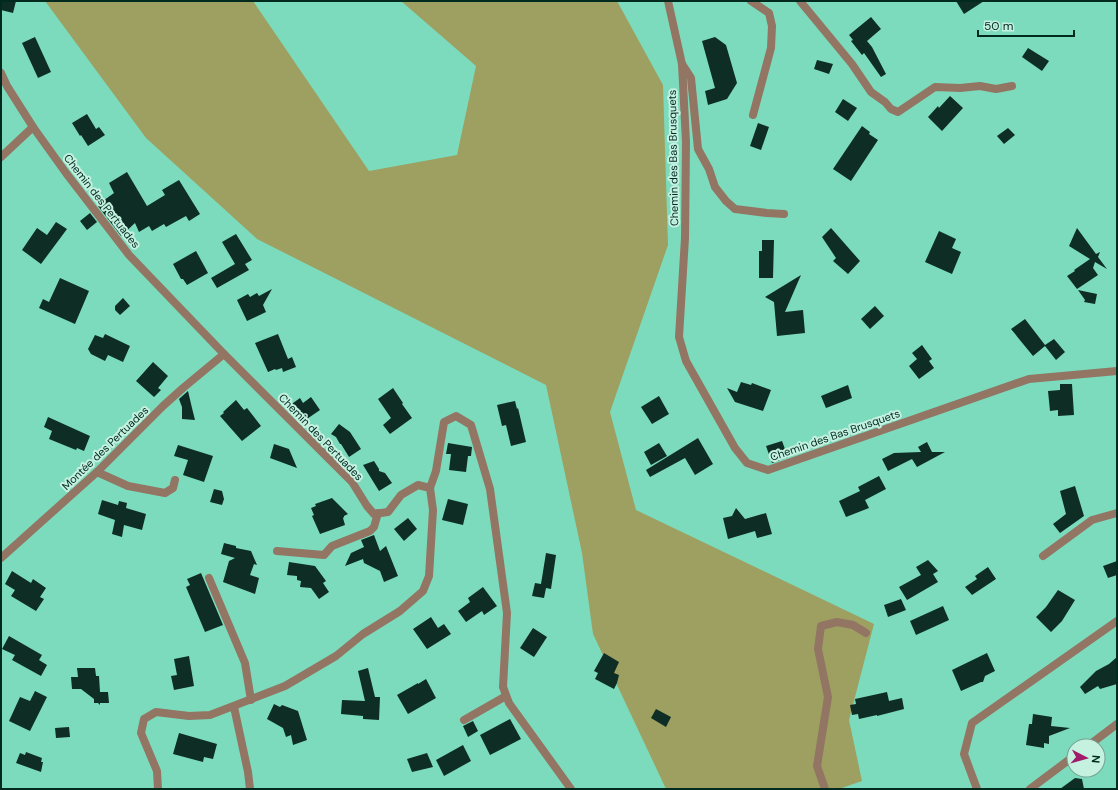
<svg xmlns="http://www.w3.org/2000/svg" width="1118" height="790" viewBox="0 0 1118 790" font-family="'DM Sans',sans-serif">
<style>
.green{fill:#9ea061}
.building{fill:#0e2d24}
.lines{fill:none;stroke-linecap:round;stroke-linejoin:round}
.lane{stroke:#937564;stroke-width:8}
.street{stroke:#937564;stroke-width:8}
.labels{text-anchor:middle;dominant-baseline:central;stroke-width:4;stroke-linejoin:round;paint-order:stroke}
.street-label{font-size:11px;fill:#002a1e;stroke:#c5f1e1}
</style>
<rect width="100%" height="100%" fill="#7cdbbc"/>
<!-- green -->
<path class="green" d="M45 1H253L369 171 457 155 476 66 401 1H617L663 85 668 245 610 412 636 510 874 624 849 720 862 781 839 789H666L593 634 582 553 546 385 257 239 146 138Z"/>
<!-- building -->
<g class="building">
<path d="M1 1H16L13 13 1 10Z"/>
<path d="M956 1H984L964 14Z"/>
<path d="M871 17 881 29 867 41 872 47 886 74 881 77 864 53 862 55 851 41 853 40 849 35Z"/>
<path d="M35 37 51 72 38 78 22 43Z"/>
<path d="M715 37 726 45 737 83 727 99 708 105 705 91 715 88 702 41Z"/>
<path d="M1028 48 1049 61 1042 71 1022 57Z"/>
<path d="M817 60 833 64 829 74 814 69Z"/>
<path d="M950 96 963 108 942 131 928 117 938 106 939 108Z"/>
<path d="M843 99 857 108 848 121 835 112Z"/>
<path d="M87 114 96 129 99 127 105 135 88 146 81 135 80 136 72 123Z"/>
<path d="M758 123 769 127 761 150 750 146Z"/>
<path d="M862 126 870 132 869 134 878 140 851 181 833 169Z"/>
<path d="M1008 128 1015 135 1004 144 997 136Z"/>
<path d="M127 172 147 206 165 195 162 190 179 180 200 214 189 221 186 216 166 227 164 224 152 231 149 226 139 232 135 223 121 236 98 206 101 203H100L114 193 109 183Z"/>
<path d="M90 213 97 222 87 230 80 221Z"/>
<path d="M56 222 67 229 41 264 22 250 37 228 47 235Z"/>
<path d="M831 228 860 261 848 274 833 261 836 258 822 237Z"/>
<path d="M1077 228 1096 254 1100 252 1098 257 1107 269 1095 262 1093 268 1098 275 1077 289 1067 276 1075 271 1074 270 1090 259 1069 246Z"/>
<path d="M939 231 956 239 952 248 961 252 952 274 925 262Z"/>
<path d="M236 234 252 260 245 264 249 270 217 288 211 278 235 264 222 242Z"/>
<path d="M762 240H774L773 278H759V251H762Z"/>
<path d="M196 251 208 273 187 285 183 279H181L173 264Z"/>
<path d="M801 275 785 312 803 310 805 333 777 336 774 302 765 297Z"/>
<path d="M60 278 89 291 75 324 39 308 43 299 49 302Z"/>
<path d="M272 289 263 305 266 312 247 321 237 300 248 294 250 297 257 293 259 296Z"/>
<path d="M1078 290 1097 294 1095 304 1084 302 1085 300Z"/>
<path d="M123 298 130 306 120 315 115 310V306Z"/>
<path d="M875 306 884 316 870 329 861 319Z"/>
<path d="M1025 319 1045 345 1054 339 1065 352 1056 360 1045 346 1033 356 1011 329Z"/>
<path d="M105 334 130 346 123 362 108 355 105 361 91 354 88 349 95 335 103 338Z"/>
<path d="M278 334 288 359 292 357 296 367 283 372 282 368 276 370 275 369 268 372 255 343Z"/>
<path d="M922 345 932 359 929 361 934 368 919 379 909 366 917 359 912 353Z"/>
<path d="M153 362 168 376 158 388 161 390 154 397 136 381Z"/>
<path d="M741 382 751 385 752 383 771 390 763 411 735 402 727 388 737 392Z"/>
<path d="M1060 384H1072L1074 415 1058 416V410L1050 411 1048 391 1060 390Z"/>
<path d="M848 385 852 398 826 408 821 396Z"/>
<path d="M393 388 403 403 402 404 412 418 390 434 383 425 391 418 378 399Z"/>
<path d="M188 391 192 408 195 420 182 419V407L179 399Z"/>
<path d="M659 396 669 414 652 424 641 407Z"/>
<path d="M311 397 320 410 301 423 289 406 300 398 303 403Z"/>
<path d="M236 400 244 410 247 408 261 426 242 441 220 416 224 413 223 412Z"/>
<path d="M515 401 517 409 518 408 526 442 511 446 506 425 502 426 497 405Z"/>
<path d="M48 417 90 436 84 451 77 448 76 450 49 439 52 431 44 427Z"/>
<path d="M339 424 350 432 361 449 349 457 341 444H340L336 437 331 434Z"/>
<path d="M698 438 713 464 695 475 685 458 650 477 646 470Z"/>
<path d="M782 441 788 457 772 463 766 446Z"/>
<path d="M927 442 932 452H945L917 467 912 459 888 471 882 459 894 453 921 452 918 447Z"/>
<path d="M448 443 472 447 471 456H468L466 472 449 470 451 454H446Z"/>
<path d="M659 443 667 456 651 465 644 452Z"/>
<path d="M274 444 289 449 297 468 270 458Z"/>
<path d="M178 445 213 456 204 482 183 475 188 460 174 456Z"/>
<path d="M374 461 379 469V471L385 473 392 483 379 491 363 465Z"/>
<path d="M879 476 886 489 865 500 869 508 846 517 839 501 860 491 858 487Z"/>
<path d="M1075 486 1084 516 1060 533 1053 524 1066 514 1060 491Z"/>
<path d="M214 489 222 491 224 499 222 505 210 502Z"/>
<path d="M332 498 348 514 344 516V517L343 518 345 525 320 534 312 516 314 515 311 508 316 506 315 504Z"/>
<path d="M448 499 468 504 463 525 442 520Z"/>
<path d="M102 500 118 505 119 501 127 503 126 508 146 514 142 530 124 525 122 537 112 534 115 520 98 514Z"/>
<path d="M736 508 745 519 766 513 772 534 757 538 755 531 728 539 723 518 732 516Z"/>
<path d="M408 518 417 529 404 541 394 529Z"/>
<path d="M374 535 380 551 386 546 398 576 384 582 380 571 364 563 363 559 345 566 351 553 364 547 361 540Z"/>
<path d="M224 543 236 546V548L251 551 257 565 254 564 250 575 259 578 255 594 223 582 229 561 235 558 221 554Z"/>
<path d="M546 553 556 555 551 589 546 588 544 598 532 596 535 583 541 584Z"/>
<path d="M928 560 938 571 933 574 938 582 907 600 899 587 921 575 916 567Z"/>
<path d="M1117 561V575L1108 578 1103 566Z"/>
<path d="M289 562 315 566 326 581 323 583 329 592 319 599 311 588 300 587 301 581 297 580V576L287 575Z"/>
<path d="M988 567 996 579 972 595 965 587 977 579 975 576Z"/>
<path d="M12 571 31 583 33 579 46 588 40 597 44 599 36 611 11 596 15 590 5 584Z"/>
<path d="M201 573 223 625 205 632 186 587 190 585 187 579Z"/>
<path d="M483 587 497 606 484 615 482 611 466 622 458 611 470 602 468 598Z"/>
<path d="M1058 590 1075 600 1062 621 1051 632 1036 617 1046 607Z"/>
<path d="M901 599 906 610 888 617 884 605Z"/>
<path d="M943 606 949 620 916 635 910 621Z"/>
<path d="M431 617 438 628 444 624 451 634 427 649 413 629Z"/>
<path d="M533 628 547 637 534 657 520 648Z"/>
<path d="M9 636 42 655 39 660 47 665 41 676 12 660 15 655 2 649Z"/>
<path d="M604 653 619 662 614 673 619 675 617 683 614 689 595 679 598 673 594 671Z"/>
<path d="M987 653 995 671 985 676 983 682H981L961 691 952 670Z"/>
<path d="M189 656 194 686 174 690 171 676 177 675 174 659Z"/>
<path d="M1117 657V684L1100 689 1098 686 1085 694 1080 687 1096 671 1109 664Z"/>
<path d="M77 668H95L96 676H99L100 692H108L109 703H100V705L98 703H94V699L81 689H72L71 677H78Z"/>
<path d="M368 668 375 697H380L379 720 363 719V716L341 714 342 700 365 701 358 671Z"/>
<path d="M426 679 436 698 408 714 397 695 418 683V684Z"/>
<path d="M35 691 47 697 30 731 9 721 20 697 30 701Z"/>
<path d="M887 692 889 701 902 698 904 709 877 716V715L859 719 858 714 852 715 850 705 856 704 855 699Z"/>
<path d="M274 704 280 707 282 705 298 711 307 740 293 745 291 735 286 737 283 728 267 719Z"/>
<path d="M656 709 671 717 666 727 651 718Z"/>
<path d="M1033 714 1052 717 1051 726 1070 728 1049 736V744L1044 743V748L1026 745 1029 724H1032Z"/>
<path d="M510 719 521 739 490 755 480 735Z"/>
<path d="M473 721 478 731 468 737 463 726Z"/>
<path d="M69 727 70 737 56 738 55 728Z"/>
<path d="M179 733 217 744 213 759 204 757 203 762 173 754Z"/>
<path d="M463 745 471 761 444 776 436 760Z"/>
<path d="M26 752 42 758 41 762H43L41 772 16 763 20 753 25 755Z"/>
<path d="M427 753 433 767 412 772 407 759Z"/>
<path d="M1075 778 1082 779 1084 789H1060Z"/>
</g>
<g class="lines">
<!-- lane -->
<g class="lane">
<path d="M751 1 769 13 772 26 771 48 753 115"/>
<path d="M800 1 852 64 871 92 885 102 891 109 898 112 935 87 960 88 980 86 996 89 1012 86"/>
<path d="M682 64 691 78 698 149 709 169 715 187 726 201 735 209 767 213 784 214"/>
<path d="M1 157 33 127"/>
<path d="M97 472 128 486 165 493 173 488 175 480"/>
<path d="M430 488 436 471 444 422 456 416 471 425 490 489 507 613 503 687 509 703 571 789"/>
<path d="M277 551 324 555 332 546 370 531 374 527 378 513"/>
<path d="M1043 556 1092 520 1117 513"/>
<path d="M209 578 245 663 251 700"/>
<path d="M464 720 506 696"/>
</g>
<!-- street -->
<g class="street">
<path d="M668 1 682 64 686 142 685 238 679 337 686 361 735 448 747 463 768 470 1029 379 1117 371"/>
<path d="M1 73 7 86 33 127 66 173 129 255 224 354 352 482 367 506 374 514 388 512 401 495 418 485 430 488 433 510 429 576 423 591 400 611 363 634 336 656 285 686 210 715 189 716 156 712 144 719 141 733 157 771 158 789"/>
<path d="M1 558 97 472 163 406 183 388 224 354"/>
<path d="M234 707 248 772 250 789"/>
<path d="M1088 746 1117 724"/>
<path d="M825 789 817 766 828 697 818 649 821 626 837 622 853 625 866 633"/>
<path d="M977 789 964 754 972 723 1117 621"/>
<path d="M1030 789 1074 756"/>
</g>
</g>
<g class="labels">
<!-- street labels -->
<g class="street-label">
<text transform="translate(673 158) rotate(-91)">Chemin des Bas Brusquets</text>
<text transform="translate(102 201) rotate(52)">Chemin des Pertuades</text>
<text transform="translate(835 435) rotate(-19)">Chemin des Bas Brusquets</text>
<text transform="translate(321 437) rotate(46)">Chemin des Pertuades</text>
<text transform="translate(105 448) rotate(-44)">Montée des Pertuades</text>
</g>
</g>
<!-- border -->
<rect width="1118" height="790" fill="none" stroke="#002a1e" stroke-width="4"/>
<!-- north arrow -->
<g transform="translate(1086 758) rotate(96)"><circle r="19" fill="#c5f1e1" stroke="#76a193"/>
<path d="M0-3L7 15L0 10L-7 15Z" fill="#a01b6a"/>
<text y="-6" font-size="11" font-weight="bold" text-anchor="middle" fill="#002a1e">N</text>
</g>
<!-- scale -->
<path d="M978 30v6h96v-6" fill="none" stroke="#002a1e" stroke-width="2"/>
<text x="984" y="30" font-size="12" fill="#002a1e" stroke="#c5f1e1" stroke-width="3" paint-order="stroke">50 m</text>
</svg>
